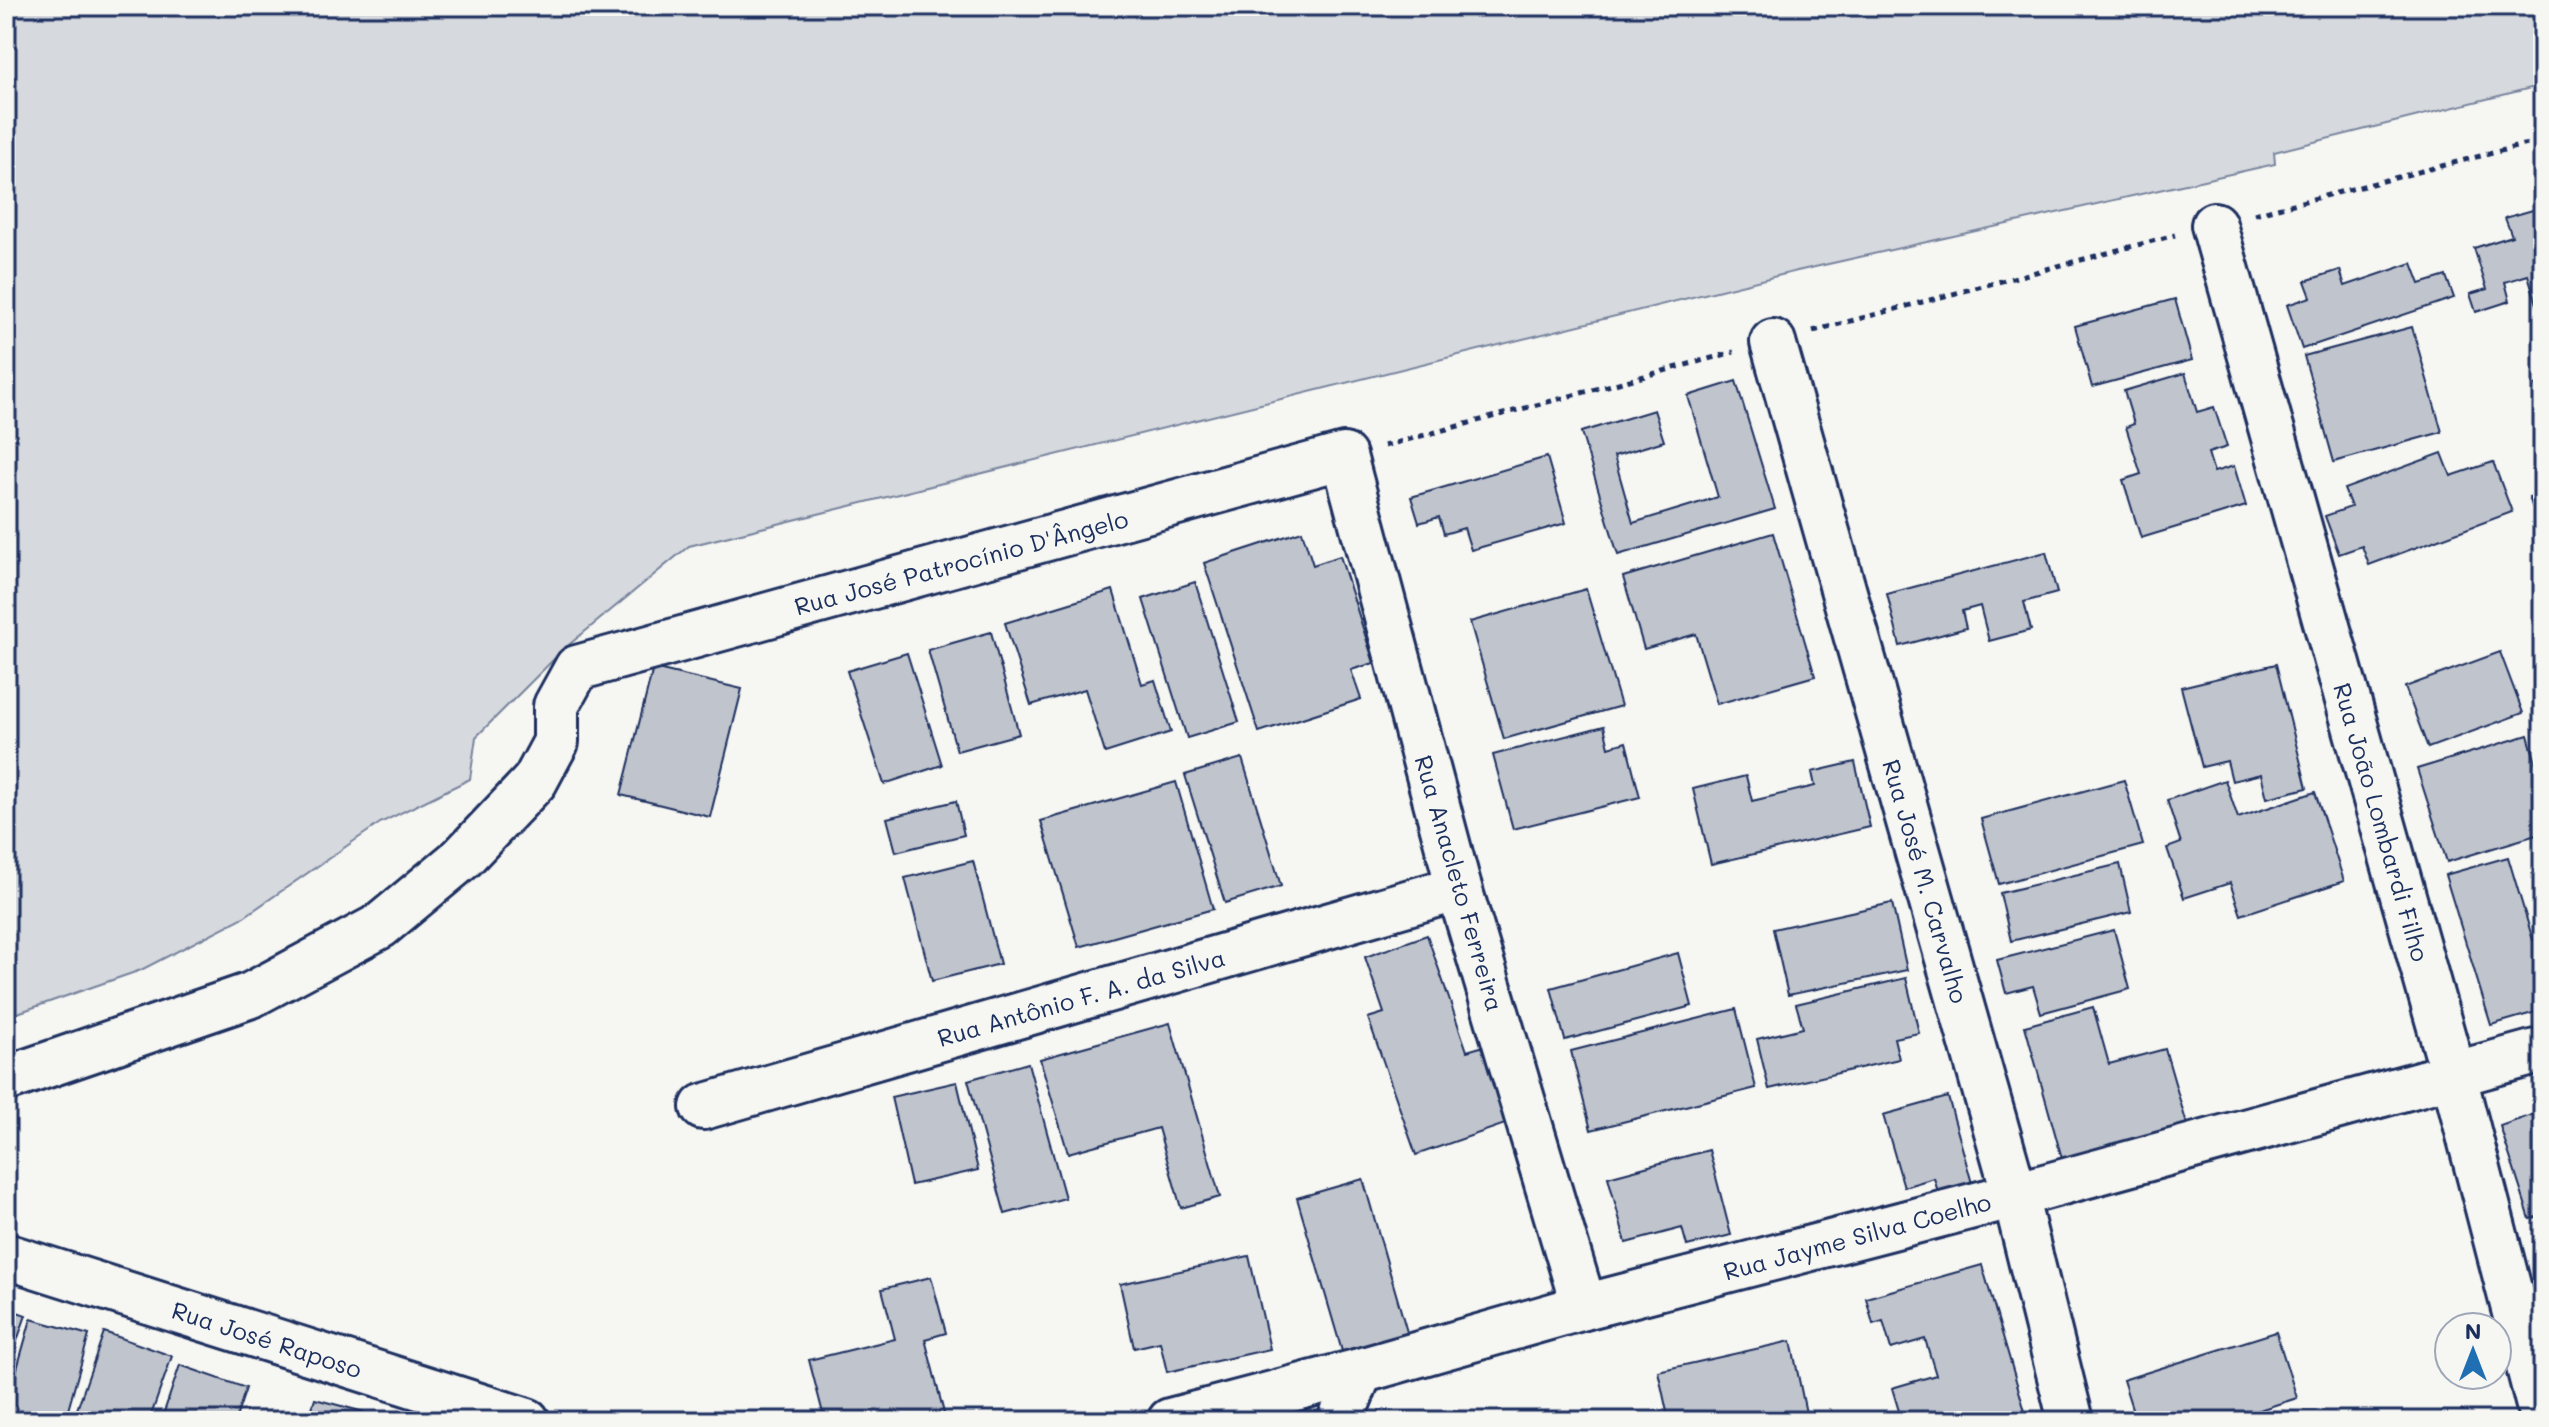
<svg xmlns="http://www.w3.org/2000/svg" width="2549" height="1427" viewBox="0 0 2549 1427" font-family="Mali,sans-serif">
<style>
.green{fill:#d6d9dd;stroke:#78849e;stroke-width:2}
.building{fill:#c0c4cd;stroke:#1b2f5e;stroke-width:2}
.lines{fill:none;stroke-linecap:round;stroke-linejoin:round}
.street-casing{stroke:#1b2f5e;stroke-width:50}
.path{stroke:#1b2f5e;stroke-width:5;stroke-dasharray:6 6;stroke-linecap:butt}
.street{stroke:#f6f6f2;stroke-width:44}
.labels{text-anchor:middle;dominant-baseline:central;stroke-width:7;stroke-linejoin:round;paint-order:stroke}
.street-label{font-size:24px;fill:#1b2f5e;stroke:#f6f6f2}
</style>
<rect width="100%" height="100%" fill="#f6f6f2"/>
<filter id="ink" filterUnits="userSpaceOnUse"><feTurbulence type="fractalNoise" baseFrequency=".0125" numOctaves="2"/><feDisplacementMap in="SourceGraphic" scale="16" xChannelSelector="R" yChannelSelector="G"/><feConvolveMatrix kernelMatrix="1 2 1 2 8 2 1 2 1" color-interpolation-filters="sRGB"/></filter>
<g filter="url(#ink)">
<!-- green -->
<path class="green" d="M6 6H2543V85L2274 152 2275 164 1797 271 689 546 565 648 476 737 470 779 380 823 244 917 141 970 6 1017Z"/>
<!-- building -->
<g class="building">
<path d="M2543 207V324L2528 275 2505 282 2510 301 2476 312 2470 294 2487 289 2474 248 2512 236 2505 218Z"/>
<path d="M2412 263 2420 284 2446 276 2454 298 2302 349 2287 305 2311 297 2305 281 2340 270 2345 286Z"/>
<path d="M2175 299 2192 360 2092 387 2075 326Z"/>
<path d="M2412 327 2442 432 2334 462 2304 356Z"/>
<path d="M2185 373 2197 412 2214 407 2227 447 2208 453 2214 472 2234 466 2246 506 2141 538 2123 480 2141 474 2126 427 2134 424 2124 391Z"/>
<path d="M1736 381 1775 509 1618 555 1581 432 1654 410 1664 441 1614 456 1633 523 1718 497 1688 396Z"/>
<path d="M2543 382V409L2535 385Z"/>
<path d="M2442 453 2451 476 2493 462 2512 512 2369 565 2362 546 2339 554 2325 516 2351 507 2344 489Z"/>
<path d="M1547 457 1566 523 1471 550 1464 528 1444 534 1439 517 1419 523 1411 497Z"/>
<path d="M2543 493V538L2529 497Z"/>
<path d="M1302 531 1313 565 1340 556 1374 663 1351 670 1361 699 1259 732 1204 563Z"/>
<path d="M1773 533 1815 676 1717 704 1696 634 1644 649 1623 577Z"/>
<path d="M2046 552 2057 593 2024 602 2031 630 1989 641 1980 606 1962 611 1966 628 1900 646 1887 594Z"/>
<path d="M1195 582 1239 722 1187 738 1143 599Z"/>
<path d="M1586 589 1621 706 1504 739 1470 622Z"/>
<path d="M1113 590 1142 684 1155 680 1171 732 1105 753 1085 689 1031 705 1005 623Z"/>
<path d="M991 632 1019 734 957 751 928 650Z"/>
<path d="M2500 652 2523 713 2428 748 2405 687Z"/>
<path d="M907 653 942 765 884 784 847 671Z"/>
<path d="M2276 664 2307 788 2267 798 2261 774 2232 781 2227 761 2202 767 2181 687Z"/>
<path d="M653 668 742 689 710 817 621 795Z"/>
<path d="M1604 726 1609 747 1626 742 1640 797 1513 829 1493 755Z"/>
<path d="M2528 735 2538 770 2543 768V833L2447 862 2417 769Z"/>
<path d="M1242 758 1281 886 1225 903 1185 775Z"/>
<path d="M1855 762 1870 827 1711 864 1693 789 1746 776 1752 801 1815 786 1812 772Z"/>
<path d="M2124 780 2143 845 1999 884 1981 819Z"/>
<path d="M2225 780 2238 818 2315 792 2344 881 2241 915 2230 883 2184 898 2167 848 2181 843 2167 800Z"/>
<path d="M1176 782 1213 909 1079 947 1041 821Z"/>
<path d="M956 801 964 835 896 852 887 818Z"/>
<path d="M2508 857 2533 940 2543 938V1010L2491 1025 2445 875Z"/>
<path d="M973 861 1000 964 932 981 905 878Z"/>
<path d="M2120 864 2131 912 2011 941 2000 893Z"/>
<path d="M1892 903 1907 970 1788 995 1773 929Z"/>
<path d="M2114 930 2130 989 2041 1013 2033 986 2006 993 1997 960Z"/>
<path d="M1427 935 1467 1051 1484 1046 1511 1122 1416 1155 1368 1018 1384 1013 1365 957Z"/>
<path d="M1678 953 1692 1006 1565 1040 1551 988Z"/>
<path d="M1906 978 1919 1033 1894 1038 1899 1059 1769 1089 1757 1039 1803 1028 1796 1004Z"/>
<path d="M2093 1007 2109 1064 2165 1049 2188 1128 2063 1162 2025 1026Z"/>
<path d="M1736 1009 1756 1088 1591 1130 1571 1051Z"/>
<path d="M1170 1023 1220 1197 1181 1208 1158 1128 1068 1153 1040 1059Z"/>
<path d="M1028 1063 1065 1198 1005 1214 968 1080Z"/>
<path d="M957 1082 978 1170 911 1185 891 1097Z"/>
<path d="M1948 1097 1973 1187 1939 1196 1934 1178 1904 1187 1883 1115Z"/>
<path d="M2543 1111V1215L2530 1219 2500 1126Z"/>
<path d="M1709 1150 1731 1235 1687 1246 1682 1228 1626 1243 1608 1177Z"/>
<path d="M1363 1179 1409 1339 1344 1358 1297 1198Z"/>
<path d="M1249 1256 1270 1349 1167 1372 1160 1342 1134 1348 1120 1284Z"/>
<path d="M1982 1265 2027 1418 2016 1421H1902L1892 1388 1936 1375 1925 1339 1891 1349 1883 1321 1873 1324 1866 1298Z"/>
<path d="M931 1277 946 1333 925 1339 946 1421H825L809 1360 895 1339 882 1289Z"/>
<path d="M6 1308 26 1315 6 1372Z"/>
<path d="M31 1319 89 1335 65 1421 6 1420V1408Z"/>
<path d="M104 1332 172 1356 149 1421H73Z"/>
<path d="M2276 1332 2297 1398 2250 1413 2253 1421H2136L2123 1380Z"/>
<path d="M1791 1341 1806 1413 1771 1421H1669L1658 1371Z"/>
<path d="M180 1365 246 1388 235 1421H161Z"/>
<path d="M315 1399 364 1412 361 1421H308Z"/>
</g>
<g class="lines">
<defs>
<g id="street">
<path d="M2214 225 2453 1073 2543 1421"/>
<path d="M1773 342 2015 1195 2071 1421"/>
<path d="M6 1079 251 995 380 926 462 858 535 781 556 742V706L577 668 1344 456 1459 888 1584 1307"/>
<path d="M703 1107 1459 888"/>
<path d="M6 1256 527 1421"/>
<path d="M1170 1421 1360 1371 1584 1307 2015 1195 2543 1050"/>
<path d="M1340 1421 1360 1371"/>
</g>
</defs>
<!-- street casing -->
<use href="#street" class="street-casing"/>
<!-- path -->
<g class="path">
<path d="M2254 214 2543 140"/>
<path d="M1813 331 2175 235"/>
<path d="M1384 446 1734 352"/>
</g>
<!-- street -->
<use href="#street" class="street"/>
</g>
</g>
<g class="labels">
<!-- street labels -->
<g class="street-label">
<text transform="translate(961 562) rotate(-15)">Rua José Patrocínio D'Ângelo</text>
<text transform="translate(2382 822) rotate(74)">Rua João Lombardi Filho</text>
<text transform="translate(1926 881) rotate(74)">Rua José M. Carvalho</text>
<text transform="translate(1460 883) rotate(74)">Rua Anacleto Ferreira</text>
<text transform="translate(1081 997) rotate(-16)">Rua Antônio F. A. da Silva</text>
<text transform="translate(1857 1236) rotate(-15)">Rua Jayme Silva Coelho</text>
<text transform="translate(267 1339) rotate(18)">Rua José Raposo</text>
</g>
</g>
<!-- margin -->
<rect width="2549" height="1427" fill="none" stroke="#f6f6f2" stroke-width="32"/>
<rect x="16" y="16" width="2517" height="1395" fill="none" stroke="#1b2f5e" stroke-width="3" filter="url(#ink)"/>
<!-- north arrow -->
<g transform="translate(2473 1351)"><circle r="38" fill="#f6f6f2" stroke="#9ea6b7" stroke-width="2"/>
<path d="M0-6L14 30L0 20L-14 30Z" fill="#1f6fb2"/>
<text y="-12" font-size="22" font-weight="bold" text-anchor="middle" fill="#1b2f5e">N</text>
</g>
</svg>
